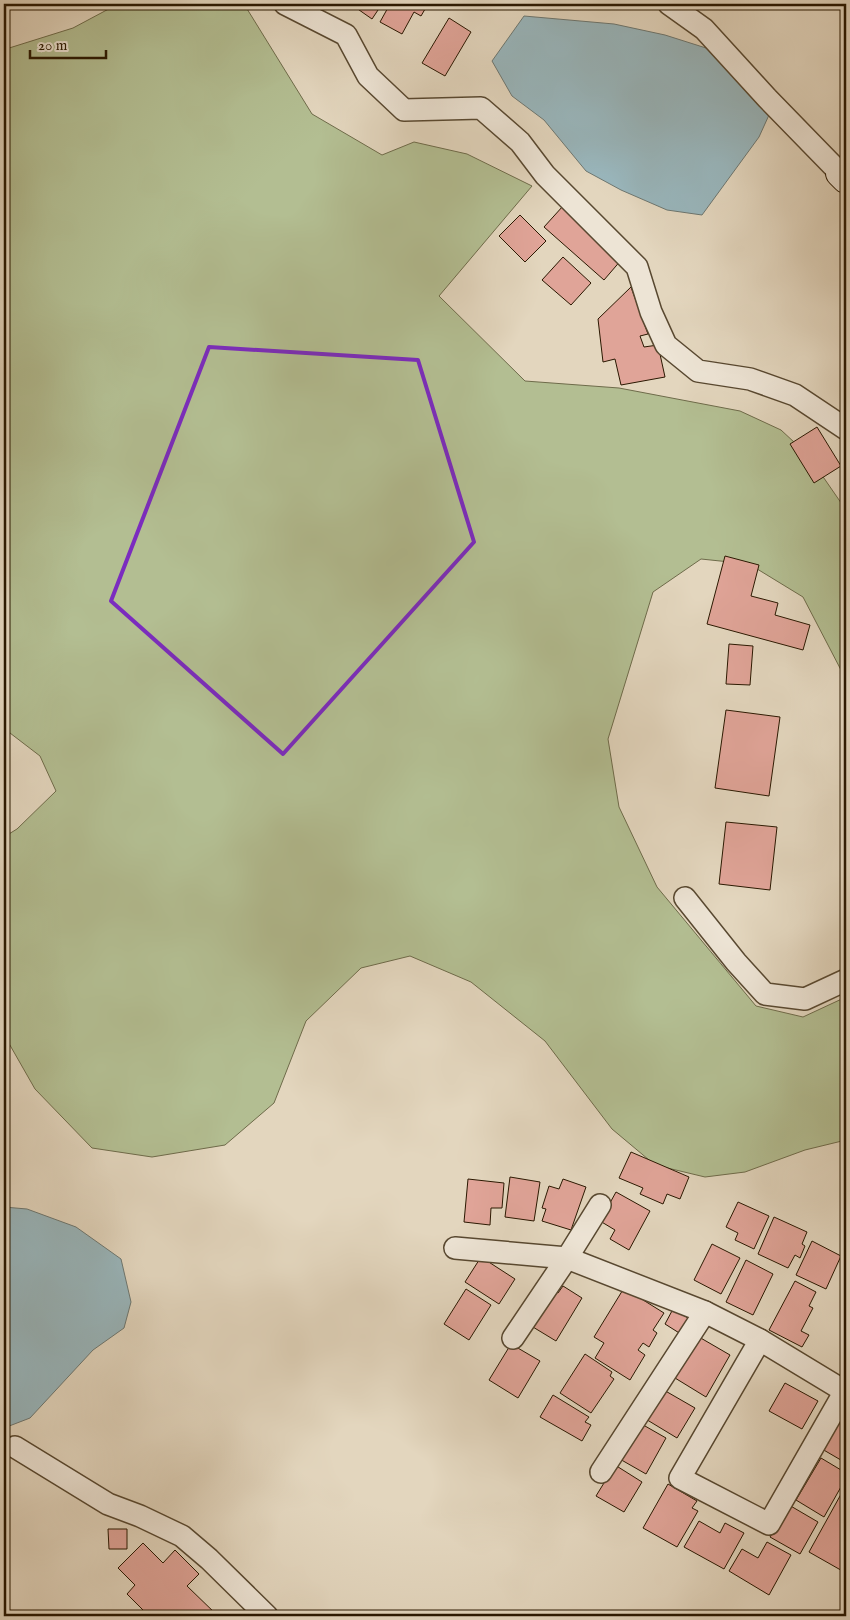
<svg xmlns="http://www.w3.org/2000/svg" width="850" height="1620" viewBox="0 0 850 1620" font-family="'IM FELL English',serif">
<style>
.green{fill:#b3be92;stroke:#6e6b4a}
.water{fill:#99b6bc;stroke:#6d7771}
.building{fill:#e0a498;stroke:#2a1801}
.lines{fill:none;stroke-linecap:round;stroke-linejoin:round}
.street-casing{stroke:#584830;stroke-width:24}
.secondary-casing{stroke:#2a1801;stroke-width:30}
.street{stroke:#ede4d5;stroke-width:21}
.secondary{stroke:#ede4d5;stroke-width:28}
.marked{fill:none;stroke:#7b2cbf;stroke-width:4;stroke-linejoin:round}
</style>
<rect width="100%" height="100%" fill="#e3d6be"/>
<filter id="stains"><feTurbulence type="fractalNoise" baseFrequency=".004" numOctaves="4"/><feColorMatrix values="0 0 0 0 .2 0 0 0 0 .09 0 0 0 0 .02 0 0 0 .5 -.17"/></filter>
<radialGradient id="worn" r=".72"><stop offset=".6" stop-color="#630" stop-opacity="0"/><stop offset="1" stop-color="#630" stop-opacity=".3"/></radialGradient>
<!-- green -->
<path class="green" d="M118 4H244L312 114 382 155 414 142 467 154 532 186 439 296 525 381 619 388 740 411 781 430 808 455 846 510V666L841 670 803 597 749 564 701 559 653 592 608 739 619 807 657 887 756 1006 803 1017 846 997V1140L805 1150 745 1172 705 1177 655 1165 612 1129 545 1041 471 982 410 956 361 968 306 1021 274 1103 225 1145 152 1157 92 1148 35 1089 7 1040 4 1038V837L17 829 56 791 40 756 10 733 4 735V47L6 49 73 28Z"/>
<!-- water -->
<g class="water">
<path d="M524 16 614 24 665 35 706 48 755 96 769 115 759 137 702 215 667 210 621 190 586 171 544 120 512 96 492 61Z"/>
<path d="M4 1207 27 1209 76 1227 121 1259 131 1302 124 1328 93 1350 30 1418 4 1428Z"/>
</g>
<!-- building -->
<g class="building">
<path d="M353 4H382L372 19 352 5Z"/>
<path d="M390 4H428L421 16 414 12 402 34 380 22Z"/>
<path d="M449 18 471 32 445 76 422 63Z"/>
<path d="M563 206 622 259 604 280 544 227Z"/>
<path d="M520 215 546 241 525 262 499 236Z"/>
<path d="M563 257 591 283 571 305 542 280Z"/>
<path d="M631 287 648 334 640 336 644 347 658 345 665 377 621 385 615 359 603 362 598 319Z"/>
<path d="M817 427 841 466 814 483 790 444Z"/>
<path d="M725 556 759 565 751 596 778 603 775 615 810 625 803 650 707 624Z"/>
<path d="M729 644 753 646 750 685 726 684Z"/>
<path d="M726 710 780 717 769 796 715 788Z"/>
<path d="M726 822 777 827 770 890 719 884Z"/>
<path d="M631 1152 689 1177 680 1199 667 1194 663 1204 640 1194 643 1188 619 1178Z"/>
<path d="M510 1177 540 1182 534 1221 505 1217Z"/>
<path d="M468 1179 504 1183 502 1208H491L490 1225 464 1222Z"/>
<path d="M563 1179 586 1187 571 1230 542 1221 546 1209 542 1208 549 1186 559 1189Z"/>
<path d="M616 1192 650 1211 629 1250 610 1239 615 1230 600 1221Z"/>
<path d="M738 1202 769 1216 754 1249 735 1240 738 1233 726 1227Z"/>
<path d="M774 1217 807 1232 802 1244 805 1246 800 1258 795 1255 788 1268 758 1254Z"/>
<path d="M812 1241 841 1256 826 1289 796 1275Z"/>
<path d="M712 1244 740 1258 721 1294 694 1280Z"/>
<path d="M481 1257 515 1279 499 1304 465 1282Z"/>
<path d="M746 1260 773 1274 753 1315 726 1302Z"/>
<path d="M795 1281 816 1292 809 1306 813 1308 801 1331 809 1335 802 1347 769 1330Z"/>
<path d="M563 1286 582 1298 556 1341 528 1324 550 1288 558 1293Z"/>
<path d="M624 1288 664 1313 653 1330 657 1333 649 1347 643 1343 638 1350 645 1355 630 1380 595 1358 604 1343 594 1337Z"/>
<path d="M466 1289 491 1305 469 1340 444 1324Z"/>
<path d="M673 1309 693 1321 684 1336 665 1324Z"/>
<path d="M699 1337 730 1355 706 1397 675 1378Z"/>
<path d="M511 1344 540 1361 518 1398 489 1380Z"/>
<path d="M585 1354 612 1372 610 1376 614 1379 591 1413 560 1393Z"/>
<path d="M785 1383 818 1401 802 1429 769 1411Z"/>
<path d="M662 1389 695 1408 677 1438 644 1418Z"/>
<path d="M553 1395 589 1417 585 1422 591 1425 582 1441 540 1417Z"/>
<path d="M841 1417 846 1420V1463L822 1449Z"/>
<path d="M638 1422 666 1438 646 1474 618 1458Z"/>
<path d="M821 1458 846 1473V1478L824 1517 796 1500Z"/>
<path d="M615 1465 642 1482 624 1512 596 1496Z"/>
<path d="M668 1484 697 1501 692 1508 698 1511 677 1547 643 1528Z"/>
<path d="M845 1487 846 1488V1573L809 1552Z"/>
<path d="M789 1505 818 1522 800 1554 770 1537Z"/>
<path d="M699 1521 720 1533 725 1523 744 1533 724 1569 684 1547Z"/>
<path d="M108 1529H127V1549H109Z"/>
<path d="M767 1542 791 1555 769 1595 729 1571 742 1549 758 1558Z"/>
<path d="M143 1543 163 1563 175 1550 199 1574 187 1586 218 1616H149L127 1594 135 1585 118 1568Z"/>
</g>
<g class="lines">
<defs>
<g id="street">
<path d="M285 4 346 35 368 76 404 110 481 108 520 142 545 175 637 267 651 312 666 345 698 371 750 379 795 395 846 429"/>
<path d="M669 4 704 29 767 98 840 173"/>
<path d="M685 898 736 962 765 994 805 999 846 980"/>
<path d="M455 1248 567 1258 705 1312 760 1340 846 1392"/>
<path d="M513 1338 567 1258 600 1205"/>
<path d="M760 1340 680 1478 769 1524 845 1391"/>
<path d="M15 1447 108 1504 140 1516 182 1536 209 1559 267 1616"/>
<path d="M601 1472 705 1312"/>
</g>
<path id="secondary" d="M840 173 846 179"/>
</defs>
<!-- street casing -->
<use href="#street" class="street-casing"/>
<!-- secondary casing -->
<use href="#secondary" class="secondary-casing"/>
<!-- street -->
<use href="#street" class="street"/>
<!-- secondary -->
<use href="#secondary" class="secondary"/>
</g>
<!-- marked area -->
<path class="marked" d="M209 347 418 360 474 542 283 754 111 601Z"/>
<!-- margin -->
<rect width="850" height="1620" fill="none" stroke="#e3d6be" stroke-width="20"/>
<rect x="5" y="5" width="840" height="1610" fill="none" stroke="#2a1801" stroke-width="2.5"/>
<rect x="10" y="10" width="830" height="1600" fill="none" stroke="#2a1801"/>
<!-- scale -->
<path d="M30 50v8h76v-8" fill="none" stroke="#2a1801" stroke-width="2.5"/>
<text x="38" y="50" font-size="15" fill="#2a1801" stroke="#ede4d5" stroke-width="4" paint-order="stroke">20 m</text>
<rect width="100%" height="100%" filter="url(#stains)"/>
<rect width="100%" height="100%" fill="url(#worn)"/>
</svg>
